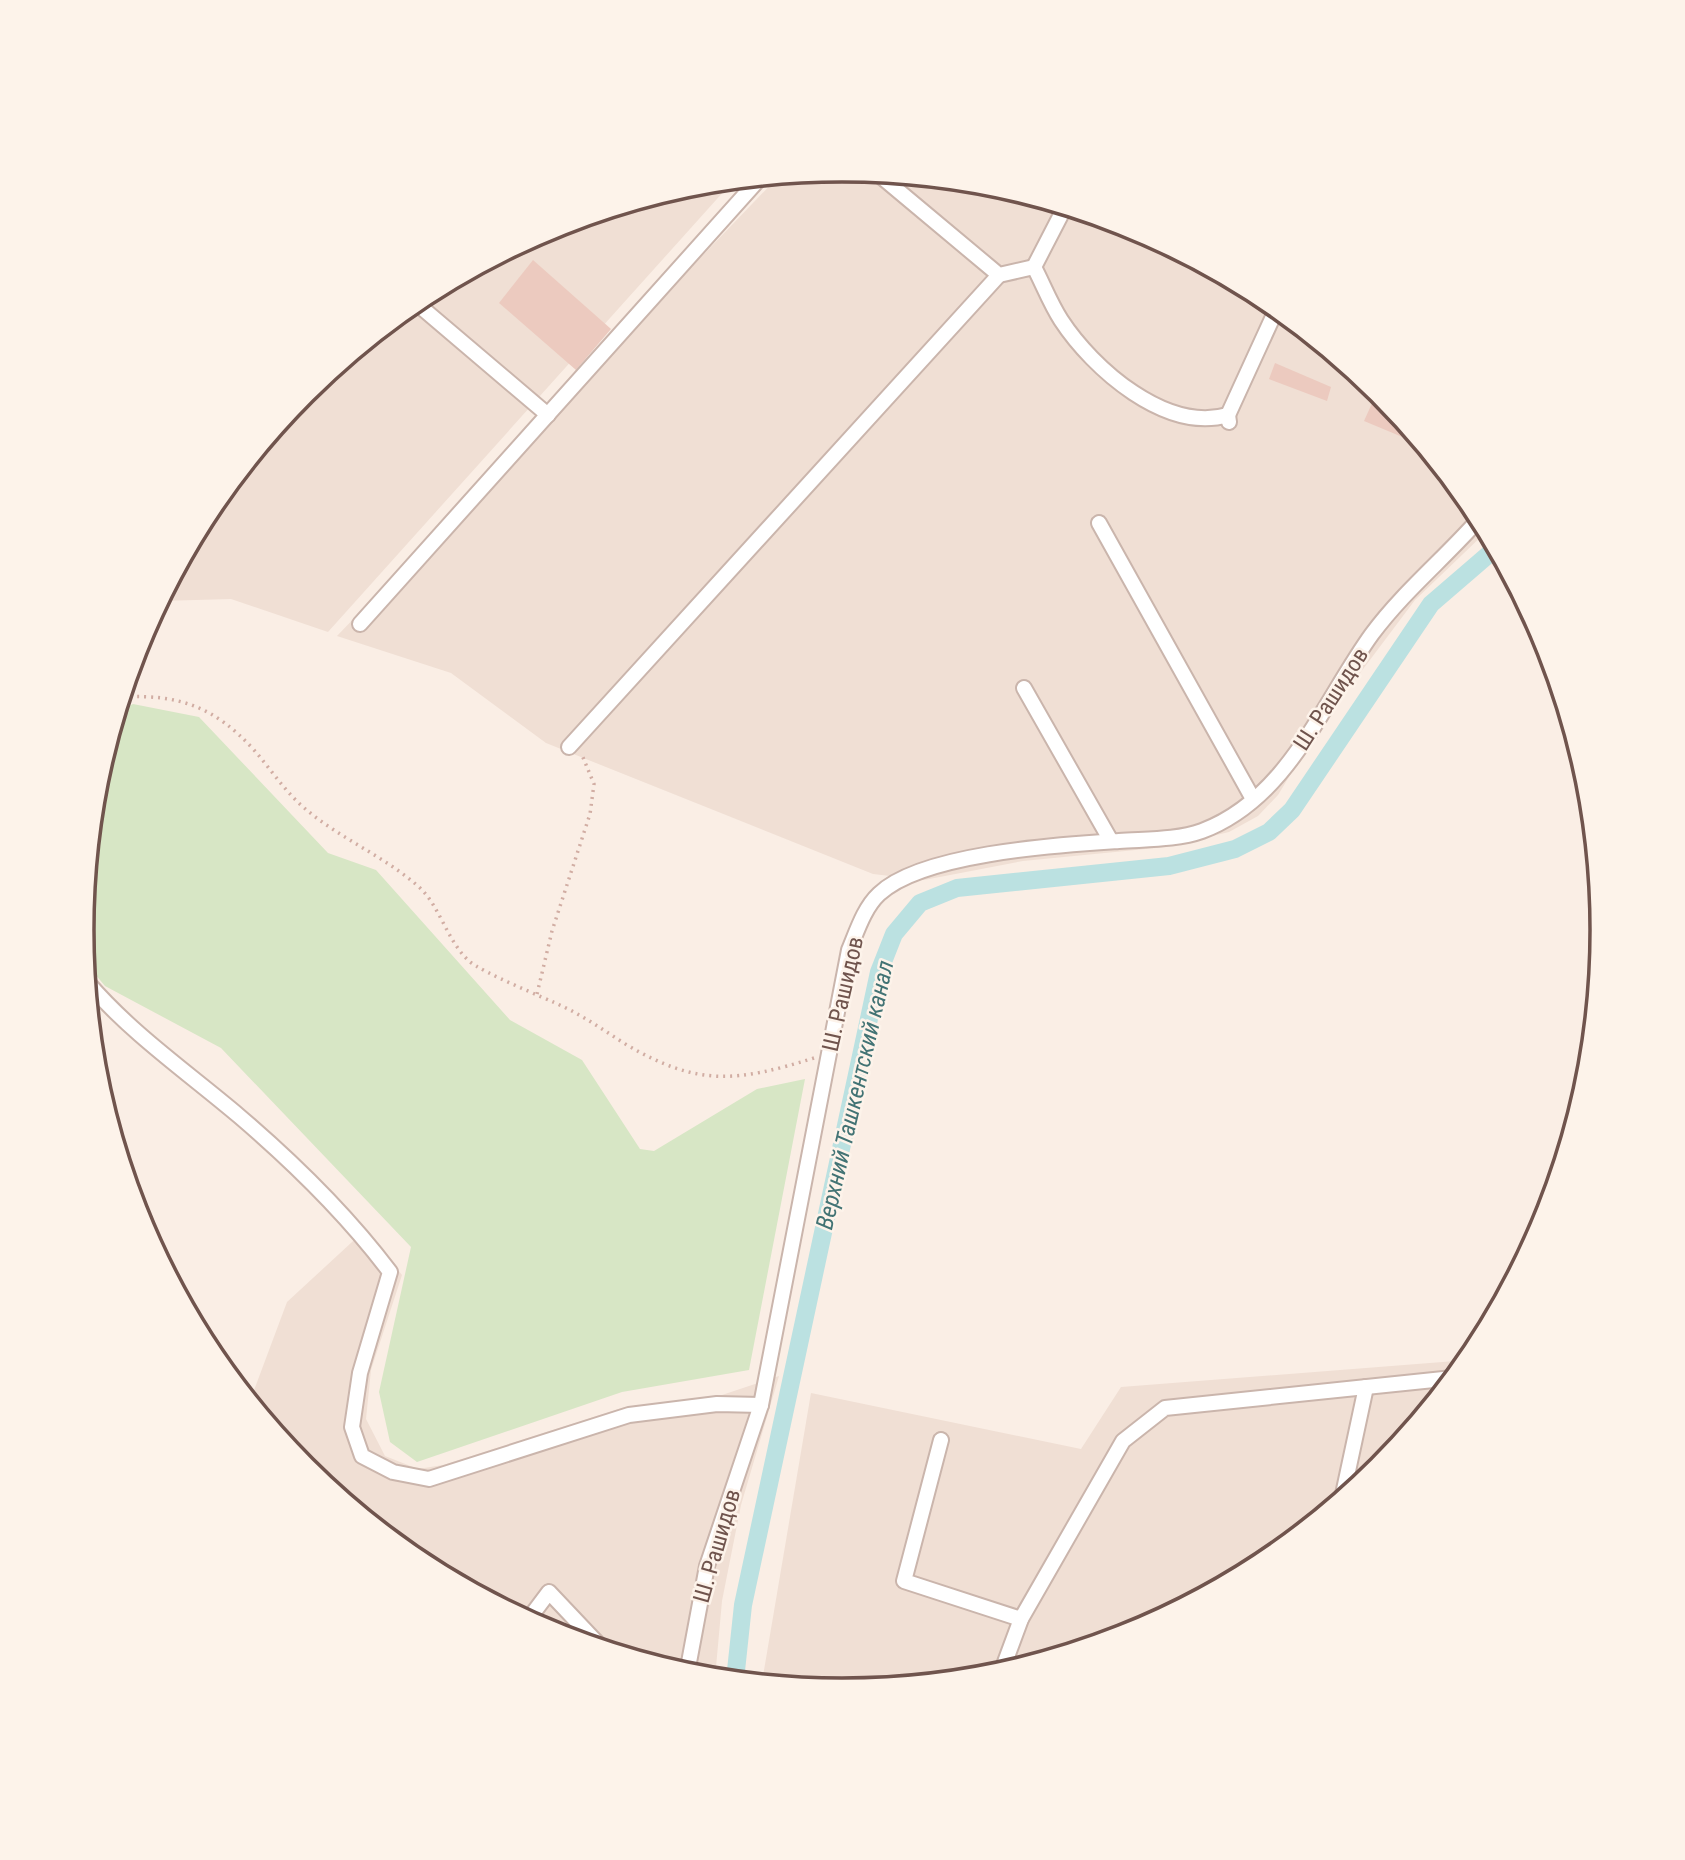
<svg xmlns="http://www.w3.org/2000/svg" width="1685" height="1860" viewBox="0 0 1685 1860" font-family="'Roboto Condensed',sans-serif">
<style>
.residential{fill:#f0dfd4}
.green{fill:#d7e6c5}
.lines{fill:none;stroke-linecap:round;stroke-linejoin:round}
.canal{stroke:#bbe1e1;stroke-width:18}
.building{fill:#eccabf}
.street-casing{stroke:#cab5ac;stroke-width:18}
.path{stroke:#d1ada3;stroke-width:3.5;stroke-dasharray:2 5;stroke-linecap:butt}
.street{stroke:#fff;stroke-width:14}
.labels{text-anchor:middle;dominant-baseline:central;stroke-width:5;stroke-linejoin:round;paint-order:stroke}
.street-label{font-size:23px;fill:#70544d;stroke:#fdf3ea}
.water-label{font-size:24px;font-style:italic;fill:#427374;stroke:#fdf3ea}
.rim{fill:none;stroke:#70544d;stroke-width:3.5}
</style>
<rect width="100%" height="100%" fill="#faeee5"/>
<!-- residential -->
<g class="residential">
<path d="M843 170 991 184 1134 228 1265 298 1380 393 1475 508 1487 531 1415 600 1318 729 1278 795 1258 816 1229 832 1166 847 1023 861 924 880 873 874 546 743 451 673 337 636 779 176Z"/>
<path d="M734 180 328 632 231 599 160 601 211 507 305 392 420 298 552 227 695 184Z"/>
<path d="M365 1230 402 1275 371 1370 366 1419 385 1456 418 1469 443 1465 625 1407 719 1396 779 1376 741 1505 722 1601 715 1678 694 1676 551 1632 420 1562 305 1467 250 1401 287 1302Z"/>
<path d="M1468 1360 1380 1468 1265 1562 1133 1633 990 1676 842 1690 762 1682 811 1393 1081 1449 1121 1387Z"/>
</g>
<!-- green -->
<path class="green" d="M133 704 199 717 328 853 376 870 510 1020 582 1060 640 1149 654 1151 757 1089 805 1079 749 1370 622 1392 417 1462 390 1442 379 1392 411 1247 221 1048 105 986 85 962 82 930 97 781 118 712Z"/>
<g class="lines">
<!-- canal -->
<path class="canal" d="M735 1680 743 1605 879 972 894 934 920 903 957 888 1169 866 1235 849 1269 832 1292 810 1431 604 1496 548"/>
</g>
<!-- building -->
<g class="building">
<path d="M533 260 611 329 576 370 499 303Z"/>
<path d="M1275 363 1331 387 1327 401 1269 379Z"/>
<path d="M1378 390 1380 393 1424 446 1364 421Z"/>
</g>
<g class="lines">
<defs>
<g id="street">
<path d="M877 173 999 275 1034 267C1043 284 1050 303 1061 320 1093 369 1166 433 1228 415L1229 422"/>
<path d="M1034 267 1065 207"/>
<path d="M415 302 548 415"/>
<path d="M1228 415 1277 308"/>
<path d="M1099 523 1253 799"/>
<path d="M360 624 760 178"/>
<path d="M1024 688 1111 841"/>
<path d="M569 747 999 275"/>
<path d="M88 983C132 1034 187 1072 239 1116 294 1163 347 1215 390 1272L360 1373 352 1427 362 1456 393 1472 429 1479 629 1415 717 1404 761 1405"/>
<path d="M941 1440 904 1581 1021 1619"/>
<path d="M1342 1499 1366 1387"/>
<path d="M528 1620 549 1592 601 1647"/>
<path d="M687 1673 707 1566 761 1405 849 950C857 931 864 908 879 894 922 853 1059 845 1119 841 1145 839 1177 840 1202 831 1289 798 1322 703 1372 634 1404 591 1445 558 1480 518"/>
<path d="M1001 1673 1021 1619 1123 1441 1165 1408 1453 1378"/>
</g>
</defs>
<!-- street casing -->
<use href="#street" class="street-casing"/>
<!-- path -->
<g class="path">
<path d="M123 697C179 694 215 707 254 750 270 768 283 789 302 806 338 838 383 855 419 887 440 906 447 941 469 961 483 973 543 997 564 1007 587 1018 606 1032 627 1045 699 1087 737 1082 814 1058"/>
<path d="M537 994 552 931 590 814 594 784 582 755"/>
</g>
<!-- street -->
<use href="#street" class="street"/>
</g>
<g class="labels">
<!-- street labels -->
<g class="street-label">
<text transform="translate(1331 699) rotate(-57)">Ш. Рашидов</text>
<text transform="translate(843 994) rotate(-77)">Ш. Рашидов</text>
<text transform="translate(717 1546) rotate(-74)">Ш. Рашидов</text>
</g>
<!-- water labels -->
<g class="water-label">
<text transform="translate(855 1095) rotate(-77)">Верхний Ташкентский канал</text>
</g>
</g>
<!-- crop -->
<path d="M0 0H1685V1860H0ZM94 930a748 748 0 1 1 1496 0a748 748 0 1 1-1496 0Z" fill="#fdf3ea" fill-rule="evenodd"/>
<path class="rim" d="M94 930a748 748 0 1 1 1496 0a748 748 0 1 1-1496 0Z"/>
</svg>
